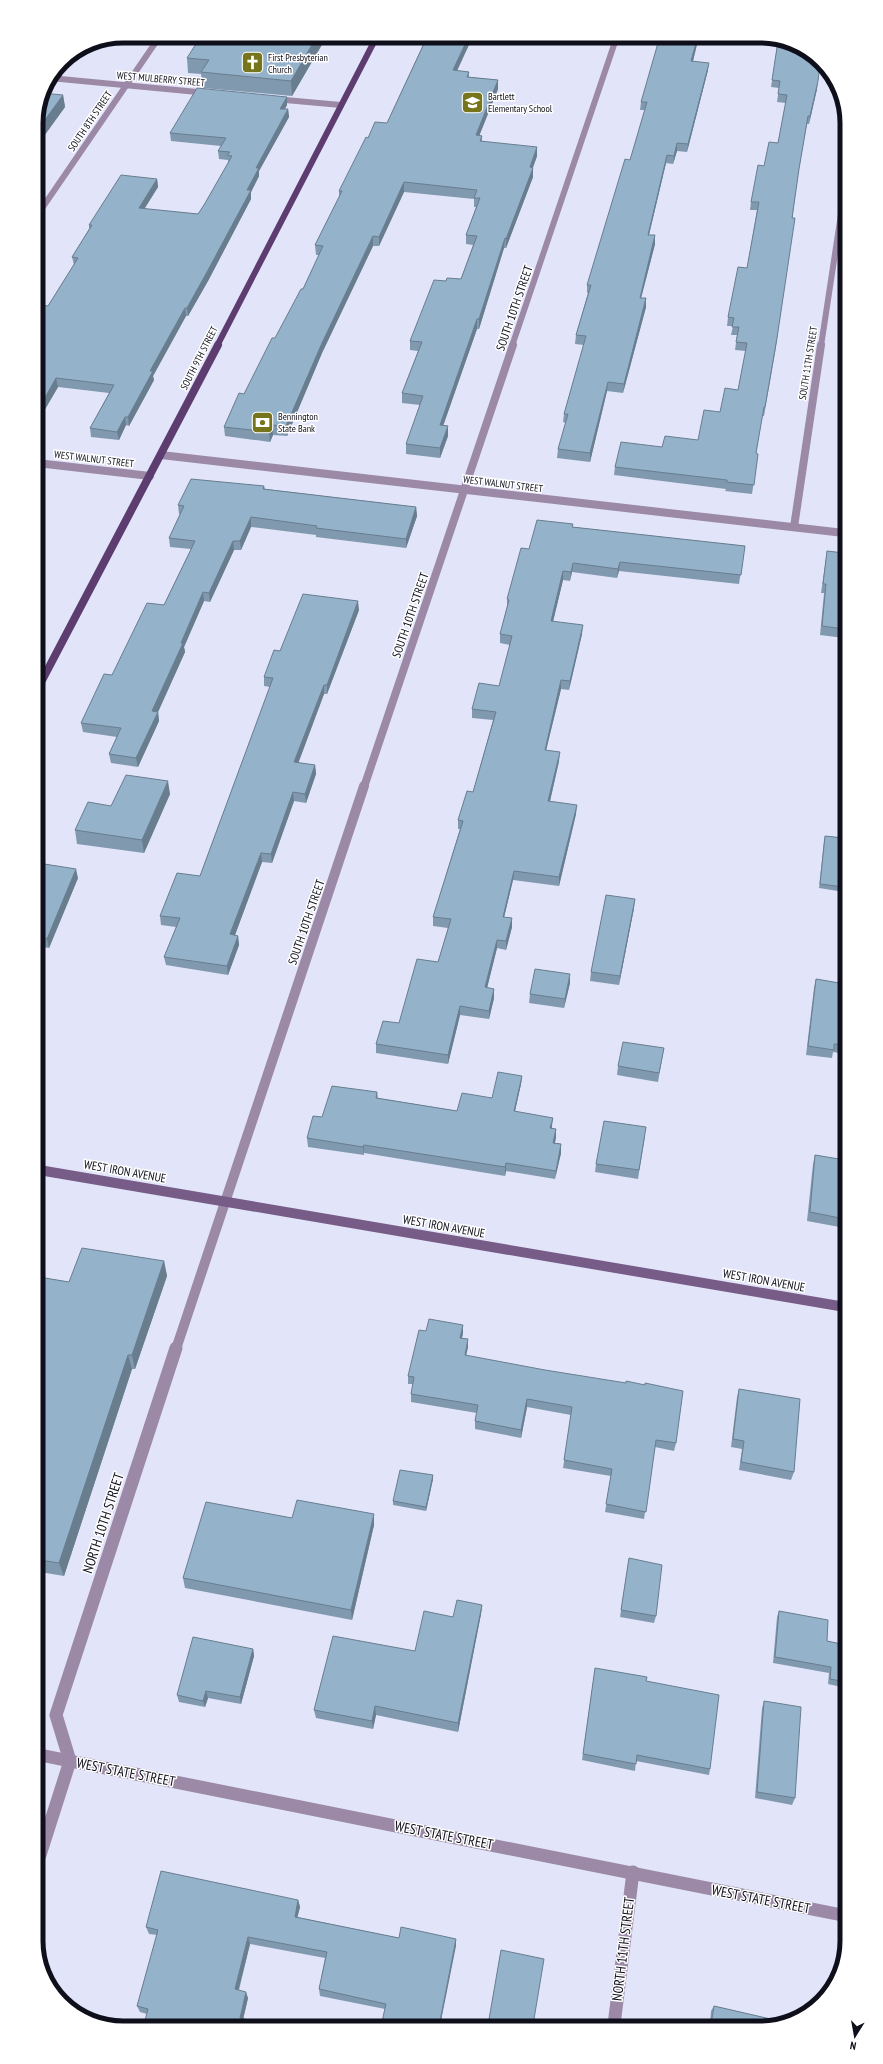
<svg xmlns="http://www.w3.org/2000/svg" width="883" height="2064" viewBox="0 0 883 2064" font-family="'PT Sans Narrow',sans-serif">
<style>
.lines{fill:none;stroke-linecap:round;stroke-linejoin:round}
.street-far3{stroke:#9c89a7;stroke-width:6}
.street-far2{stroke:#9c89a7;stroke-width:8}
.street-far1{stroke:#9c89a7;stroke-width:10}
.street{stroke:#9c89a7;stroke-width:13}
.secondary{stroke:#775c87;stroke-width:10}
.primary-far1{stroke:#5d3c70;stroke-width:6}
.primary{stroke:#5d3c70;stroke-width:8}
.wall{fill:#8099af}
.shaded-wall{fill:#687d8e}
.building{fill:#95b2cb;stroke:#687d8e}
.labels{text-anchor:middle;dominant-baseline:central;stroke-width:3;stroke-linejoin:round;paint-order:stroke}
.far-poi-label{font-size:10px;fill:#0e0f1a;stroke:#fff;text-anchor:start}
.far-street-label{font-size:10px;fill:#0e0f1a;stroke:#fff}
.street-label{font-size:12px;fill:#0e0f1a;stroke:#fff}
.near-street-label{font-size:14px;fill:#0e0f1a;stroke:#fff}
.rim{fill:none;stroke:#0e0f1a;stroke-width:5}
</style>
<rect width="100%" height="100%" fill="#e2e5fa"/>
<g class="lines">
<!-- street-far3 -->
<g class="street-far3">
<path d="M50 78 208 93"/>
<path d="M274 99 341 105"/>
<path d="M36 217 160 36"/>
<path d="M512 346 617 36"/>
<path d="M821 346 843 201"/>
</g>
<!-- street-far2 -->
<g class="street-far2">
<path d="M161 455 844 533"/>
<path d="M37 463 150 476"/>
<path d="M794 527 821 345"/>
<path d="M364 787 513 345"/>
</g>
<!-- street-far1 -->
<path class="street-far1" d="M176 1349 364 786"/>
<!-- street -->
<g class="street">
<path d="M40 1755 847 1916"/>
<path d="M40 1855 70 1761 56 1715 176 1348"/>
<path d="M614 2025 633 1872"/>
</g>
<!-- secondary -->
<path class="secondary" d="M39 1170 845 1307"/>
<!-- primary-far1 -->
<path class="primary-far1" d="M217 346 377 36"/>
<!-- primary -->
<path class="primary" d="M38 688 218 345"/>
</g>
<!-- wall -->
<g class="wall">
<path d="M263 36H327L292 96 203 88 201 74 188 73 187 58 216 37 262 38Z"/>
<path d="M424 36H473L457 71 469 72V77L498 80V89L479 135 482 136V141L537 156 533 168V177L506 248H504L479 329H477L443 425 448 426V436L440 458 406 454V444L420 405 402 403V393L418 351 410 350V341L446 281 461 279 473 245 466 244V235L476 207H474V199L404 192 379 246H373L322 353 287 436 273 435 270 442 225 436 224 427 244 394 303 289 319 255H316L315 245 339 197V191L368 138 387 123 423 45V37Z"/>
<path d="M699 36 693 61 708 70 687 152 677 151 673 164 666 163 649 235 655 244 641 298H646V307L623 393 607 391 590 462 557 458 558 449 566 423 563 422 564 414 584 345 575 344 576 335 588 293H587V285L630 160 645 110H640L641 102Z"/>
<path d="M778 41 817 89 809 124H807L798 174 776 347 764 416H762L756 454H758L752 494 725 491 726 489 614 475 615 467 662 447 698 440 738 390 746 351 735 350 737 335H731L733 326H727L728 317 747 268 757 210H750L751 202 764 166 778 143 786 103 777 102 779 88 771 87Z"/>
<path d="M63 95 65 107 44 136 36 135V117Z"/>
<path d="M287 97V105L285 109H288L289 117 259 171V176L251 192V199L208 281 188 316H186L153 376 154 380 129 426 126 425 119 440 91 437 90 428 109 393 58 387 37 423 48 306 74 265 72 257 89 229V225L157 179 158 187 144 209 198 214 204 205 228 163V160L219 159 218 151 221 146 171 141 170 133Z"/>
<path d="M264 486 265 489 416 507 417 516 406 548 316 537V535L251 527 241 550H234L210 602 204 601 184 647 185 652 158 712 159 721 138 767 111 763 109 754 117 737 83 732 81 723 112 675 164 605 191 549 170 547 169 538 180 514H179L178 505Z"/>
<path d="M573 527 745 546 739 584 619 571 617 578 572 572 570 581 563 580 553 621 582 634 569 690 561 689 546 750 559 761 550 801 576 814 559 886 513 880 504 917 512 927 506 950 497 948 487 988 494 989V998L489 1019 460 1015 448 1064 376 1053V1044L399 1023 438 962 448 928 433 926V917L460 829H458V820L473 792 493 720 472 718V709L499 686 510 645 500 643V634L507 607V599L529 549Z"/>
<path d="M827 551 844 553V638L820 635 824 593H821Z"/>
<path d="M359 610 327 694H324L298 763 315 765 316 774 306 803 294 801 272 863 262 862 235 935 238 936 239 945 228 975 166 965 164 957 176 927 161 925 160 916 200 876 270 687 264 686V677L280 651Z"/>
<path d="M170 794 144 853 77 844 75 830 111 806Z"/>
<path d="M825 836 844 838V892L819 888 824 841Z"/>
<path d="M38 863 78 878 49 948 38 946Z"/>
<path d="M634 908 619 985 590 981 591 972Z"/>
<path d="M816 979 845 984V1054L833 1052 832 1058 806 1055 814 988Z"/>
<path d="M570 983 564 1008 529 1003 530 994Z"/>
<path d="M664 1048 658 1082 617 1075 618 1066Z"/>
<path d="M522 1076 521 1084 515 1111 552 1126V1129H556L555 1143 561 1144V1153L555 1179 506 1171 505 1176 364 1153V1155L308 1147 307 1138 322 1117 377 1092 378 1098 457 1111 492 1098Z"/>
<path d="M645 1136 638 1179 595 1172 596 1164Z"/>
<path d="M815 1155 845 1160V1228L807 1221 813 1164Z"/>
<path d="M164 1261 167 1276 135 1369H132L64 1576 40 1572 39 1277 69 1282Z"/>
<path d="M426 1331 463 1333 462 1338 468 1347 466 1356 676 1443 674 1451 655 1447 644 1519 605 1512 611 1476 563 1468 571 1415 527 1407 521 1438 475 1429V1421L477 1413 411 1402V1394L413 1384H408V1376Z"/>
<path d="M739 1389 794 1472 791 1480 739 1470 742 1449 731 1447 737 1397Z"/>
<path d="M846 1409V1437H844Z"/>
<path d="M433 1475V1479L426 1511 393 1505V1501Z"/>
<path d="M292 1518 374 1525 352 1620 185 1588 183 1578Z"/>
<path d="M629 1558 656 1616 654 1623 620 1617Z"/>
<path d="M482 1605 481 1614 458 1732 376 1715 373 1729 316 1718 314 1710 415 1651 453 1617Z"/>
<path d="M779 1611 827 1641 846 1645V1688L828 1684 829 1673 773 1663 777 1617Z"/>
<path d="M253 1649 254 1656 241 1704 208 1698 205 1707 179 1702 177 1695Z"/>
<path d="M595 1668 646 1681 710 1769 709 1775 636 1761 635 1771 582 1760Z"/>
<path d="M764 1701 795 1798 792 1805 755 1798 762 1708Z"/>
<path d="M846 1729 847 1810 841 1809 845 1733Z"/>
<path d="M298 1900 300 1907 297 1917 399 1938 456 1939V1946L385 2009 320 1996 319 1989 325 1958 250 1944 239 1990 248 1998 243 2019 269 2025V2027L143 2028 147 2014 140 2012 137 2006 157 1935 149 1934 146 1927Z"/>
<path d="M714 2006 788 2023 710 2024 711 2011Z"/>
</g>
<!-- shaded-wall -->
<g class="shaded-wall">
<path d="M317 36H327L292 96 291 81Z"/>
<path d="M469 36H473L453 79V70Z"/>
<path d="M698 36H699L691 69V61Z"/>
<path d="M709 63 708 70 687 152 688 144Z"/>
<path d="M498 80V89L476 144V135Z"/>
<path d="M818 81 817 89 809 124 810 116Z"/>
<path d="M63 95 65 107 44 136 42 124Z"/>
<path d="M287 97V105L280 117V109Z"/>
<path d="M288 109 289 117 259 171V176L251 192V199L208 281 188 316 187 308 247 190 256 168Z"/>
<path d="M677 143V151L673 164 674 156Z"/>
<path d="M537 147V156L529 177 530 167Z"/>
<path d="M667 155 666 163 647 243 648 235Z"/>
<path d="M533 168V177L506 248V239Z"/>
<path d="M157 179 158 187 140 216 139 208Z"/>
<path d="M404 182V192L379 246V237Z"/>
<path d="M655 235V244L639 306 640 298Z"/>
<path d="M373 236V246L322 353 287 436 286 426 322 343Z"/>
<path d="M505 238 504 248 479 329V319Z"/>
<path d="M646 298V307L623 393 624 384Z"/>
<path d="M185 308 186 316 153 376 154 380 129 426 128 417 150 371Z"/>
<path d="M477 319V329L440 435V425Z"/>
<path d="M56 378 58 387 37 423V412Z"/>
<path d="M608 382 607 391 590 462V453Z"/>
<path d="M125 417 126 425 119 440 117 432Z"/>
<path d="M272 425 273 435 270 442 269 432Z"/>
<path d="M448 426V436L440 458V448Z"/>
<path d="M416 507 417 516 406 548V539Z"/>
<path d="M251 517V527L241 550 240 541Z"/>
<path d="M233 541 234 550 210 602 209 593Z"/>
<path d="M620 562 619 571 617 578 618 569Z"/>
<path d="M573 563 572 572 570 581 571 572Z"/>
<path d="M563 571V580L551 630V621Z"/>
<path d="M203 592 204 601 184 647 185 652 158 712 159 721 138 767 136 758 152 711 181 643Z"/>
<path d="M358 601 359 610 327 694V685Z"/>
<path d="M583 625 582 634 569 690 570 681Z"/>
<path d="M561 680V689L544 759 545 750Z"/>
<path d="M324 685V694L295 772 294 762Z"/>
<path d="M560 752 559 761 548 810V801Z"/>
<path d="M315 765 316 774 306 803 305 794Z"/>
<path d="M168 781 170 794 144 853 142 840Z"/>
<path d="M293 792 294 801 272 863 271 854Z"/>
<path d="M577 805 576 814 559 886V877Z"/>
<path d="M261 853 262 862 232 943 230 934Z"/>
<path d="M76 869 78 878 49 948 47 939Z"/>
<path d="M514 871 513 880 502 926 503 917Z"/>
<path d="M635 899 634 908 619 985 620 976Z"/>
<path d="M512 918V927L506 950V941Z"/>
<path d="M238 936 239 945 228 975 227 966Z"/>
<path d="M497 940V948L485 996V987Z"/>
<path d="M570 974V983L564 1008 565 999Z"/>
<path d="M494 989V998L489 1019V1011Z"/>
<path d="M460 1006V1015L448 1064V1055Z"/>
<path d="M522 1076 521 1084 513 1120 514 1111Z"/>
<path d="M553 1118 552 1126 550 1137V1128Z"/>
<path d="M556 1129V1138L553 1151V1143Z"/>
<path d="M561 1144V1153L555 1179 556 1171Z"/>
<path d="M364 1145V1155L363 1147Z"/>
<path d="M506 1163V1171L505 1176V1167Z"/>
<path d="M164 1261 167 1276 135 1369 132 1355Z"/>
<path d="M463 1325V1333L460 1346V1338Z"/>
<path d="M468 1339V1347L464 1364 465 1355Z"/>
<path d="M128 1355 132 1369 64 1576 59 1563Z"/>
<path d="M527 1399V1407L521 1438V1430Z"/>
<path d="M433 1475V1479L426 1511V1507Z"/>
<path d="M374 1514V1525L352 1620 351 1610Z"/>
<path d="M482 1605 481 1614 458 1732V1723Z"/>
<path d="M253 1649 254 1656 241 1704 240 1697Z"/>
<path d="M206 1691 208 1698 205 1707 203 1701Z"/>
<path d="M375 1706 376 1715 373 1729 372 1721Z"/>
<path d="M298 1900 300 1907 296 1923 295 1917Z"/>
<path d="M248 1937 250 1944 237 1995 235 1989Z"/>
<path d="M456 1939V1946L440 2026H439Z"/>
<path d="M246 1992 248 1998 242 2024 240 2018Z"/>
</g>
<!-- building -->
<g class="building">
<path d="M201 36 216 37V36H242L262 38 263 36H317L291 81 201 72 209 60 187 58Z"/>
<path d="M424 36H469L453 70 469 72 467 77 498 80 476 135 482 136 480 141 537 147 530 167 533 168 506 239 505 238 479 319H477L440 425 448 426 440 448 406 444 423 396 402 393 422 342 410 341 434 280 446 281 447 278 461 279 477 236 466 235 480 198H474L477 190 404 182 379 237 373 236 322 343 286 426 272 425 269 432 224 427 239 393 244 394 272 338H275L301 289H303L323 246 315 245 342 191H339L366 137 368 138 375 122 387 123 422 48 426 38 423 37Z"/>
<path d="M660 36H698L691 61 709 63 688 144 677 143 674 156 667 155 648 235H655L640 298H646L624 384 608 382 590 453 558 449 568 414H564L586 336 576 335 591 285H587L625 159 630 160 647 102H641Z"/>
<path d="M778 41 813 54 820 64 818 81 810 116H808L799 169 792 218H795L777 338 765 407H764L756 453 758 454 754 485 727 482V480L615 467 621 442 662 447 665 436 698 440 704 410 720 412 725 388 738 390 747 343 736 342 739 327H732L734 318 728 317 738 267 747 268 759 202H751L758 165 764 166 769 142 778 143 787 95 778 94 780 81 772 80Z"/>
<path d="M197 88 287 97 280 109H288L256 168H259L247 190H251L207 272 187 308H185L150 371H153L128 417H125L117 432 90 428 114 385 56 378 37 412V311L40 305 48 306 78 258 72 257 92 225H89L121 175 157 179 139 208 198 214 204 205 232 156 227 155 230 152 218 151 226 138 170 133Z"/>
<path d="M42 93 63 95 42 124 36 123V117Z"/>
<path d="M191 479 264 486 263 489 416 507 406 539 316 528 317 526 251 517 240 541H233L209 593 203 592 181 643H183L152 711 158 712 136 758 109 754 121 728 81 723 104 674 112 675 147 603 164 605 195 541 169 538 184 506 178 505Z"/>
<path d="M537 520 573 524 572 527 745 546 741 575 620 562 618 569 573 563 571 572 563 571 551 621 583 625 570 681 561 680 545 750 560 752 548 801 577 805 559 877 514 871 503 917 512 918 506 941 497 940 485 987 494 989 489 1011 460 1006 448 1055 376 1044 383 1021 399 1023 417 959 438 962 451 919 433 917 463 821 458 820 467 791 473 792 496 712 472 709 479 683 499 686 512 636 500 634 509 600 507 599 521 548 529 549Z"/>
<path d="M827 551 844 553V629L822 626 826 584H823Z"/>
<path d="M303 594 358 601 327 685H324L294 762 315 765 305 794 293 792 271 854 261 853 230 934 238 936 227 966 164 957 180 918 160 916 177 873 200 876 273 678 264 677 274 650 280 651Z"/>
<path d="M126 775 168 781 142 840 75 830 88 802 111 806Z"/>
<path d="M825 836 844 838V887L820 884Z"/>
<path d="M38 863 76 869 47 939 38 937Z"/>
<path d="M606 895 635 899 620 976 591 972Z"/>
<path d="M535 969 570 974 565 999 530 994Z"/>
<path d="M816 979 845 984V1045L834 1044V1050L808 1046Z"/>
<path d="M623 1042 664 1048 659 1073 618 1066Z"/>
<path d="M498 1072 522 1076 514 1111 553 1118 550 1128 556 1129 553 1143 561 1144 556 1171 506 1163 505 1167 364 1145 363 1147 307 1138 313 1116 322 1117 332 1086 377 1092 376 1098 457 1111 462 1093 492 1098Z"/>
<path d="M604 1121 646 1127 639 1170 596 1164Z"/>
<path d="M815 1155 845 1160V1219L810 1212Z"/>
<path d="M82 1248 164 1261 132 1355H128L59 1563 40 1560 39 1277 69 1282Z"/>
<path d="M429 1319 463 1325 460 1338 468 1339 465 1355 545 1370 626 1383V1381L645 1385V1383L683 1391 676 1443 656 1440 646 1512 606 1504 612 1469 564 1460 572 1407 527 1399 521 1430 475 1421 478 1405 411 1394 414 1377 408 1376 419 1330 426 1331Z"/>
<path d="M739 1389 800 1399 794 1472 741 1462 744 1441 733 1439Z"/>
<path d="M400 1470 433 1475 426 1507 393 1501Z"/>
<path d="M297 1500 374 1514 351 1610 183 1578 206 1502 292 1518Z"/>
<path d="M629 1558 662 1565 656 1616 621 1610Z"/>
<path d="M457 1600 482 1605 458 1723 375 1706 372 1721 314 1710 333 1636 415 1651 424 1611 453 1617Z"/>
<path d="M779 1611 828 1620 827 1641 846 1645V1682L830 1679 831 1667 775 1657Z"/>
<path d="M193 1637 253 1649 240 1697 206 1691 203 1701 177 1695Z"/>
<path d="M595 1668 647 1677 646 1681 719 1695 710 1769 637 1755 636 1764 583 1754Z"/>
<path d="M764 1701 801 1707 795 1798 757 1792Z"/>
<path d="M847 1747V1803L844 1802Z"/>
<path d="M161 1871 298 1900 295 1917 399 1938 401 1927 456 1939 439 2026H381L386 2004 319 1989 327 1952 248 1937 235 1989 246 1992 240 2018 269 2025 268 2027 143 2028 148 2009 137 2006 158 1930 146 1927Z"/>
<path d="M501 1950 544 1959 533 2025H488Z"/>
<path d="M714 2006 788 2023 711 2024Z"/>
</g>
<!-- icons -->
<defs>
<symbol id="church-square" viewBox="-11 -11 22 22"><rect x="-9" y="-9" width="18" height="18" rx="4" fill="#76751b" stroke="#fff"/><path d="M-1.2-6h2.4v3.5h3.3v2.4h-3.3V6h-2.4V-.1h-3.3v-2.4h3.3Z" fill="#fff"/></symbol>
<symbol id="school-square" viewBox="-11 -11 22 22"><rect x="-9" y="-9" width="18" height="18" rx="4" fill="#76751b" stroke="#fff"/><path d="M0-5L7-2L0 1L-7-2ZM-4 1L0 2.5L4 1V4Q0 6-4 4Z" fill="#fff"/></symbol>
<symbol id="bank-square" viewBox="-11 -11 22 22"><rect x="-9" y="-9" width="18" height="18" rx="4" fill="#76751b" stroke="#fff"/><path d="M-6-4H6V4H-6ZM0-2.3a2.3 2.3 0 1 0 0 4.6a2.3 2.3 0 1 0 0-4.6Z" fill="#fff"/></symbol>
</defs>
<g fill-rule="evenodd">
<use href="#church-square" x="240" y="50" width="25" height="25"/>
<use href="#school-square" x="460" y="90" width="25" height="25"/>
<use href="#bank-square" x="250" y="410" width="25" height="25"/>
</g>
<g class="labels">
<!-- far-poi labels -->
<g class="far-poi-label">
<text x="268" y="57">First Presbyterian<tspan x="268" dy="12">Church</tspan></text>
<text x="488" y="96">Bartlett<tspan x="488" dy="12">Elementary School</tspan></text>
<text x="278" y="416">Bennington<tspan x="278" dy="12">State Bank</tspan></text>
</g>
<!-- far-street labels -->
<g class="far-street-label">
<text transform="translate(161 79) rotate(5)">WEST MULBERRY STREET</text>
<text transform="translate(90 121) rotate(-56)">SOUTH 8TH STREET</text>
<text transform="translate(199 358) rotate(-63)">SOUTH 9TH STREET</text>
<text transform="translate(808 363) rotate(-81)">SOUTH 11TH STREET</text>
<text transform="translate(94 459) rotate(7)">WEST WALNUT STREET</text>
<text transform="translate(503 484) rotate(7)">WEST WALNUT STREET</text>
</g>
<!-- street labels -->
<g class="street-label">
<text transform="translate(514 308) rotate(-71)">SOUTH 10TH STREET</text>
<text transform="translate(410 615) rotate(-71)">SOUTH 10TH STREET</text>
<text transform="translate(306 922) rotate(-71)">SOUTH 10TH STREET</text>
<text transform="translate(125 1171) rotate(10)">WEST IRON AVENUE</text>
<text transform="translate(444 1226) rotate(10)">WEST IRON AVENUE</text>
<text transform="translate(764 1280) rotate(10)">WEST IRON AVENUE</text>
</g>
<!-- near-street labels -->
<g class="near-street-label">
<text transform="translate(103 1523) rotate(-72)">NORTH 10TH STREET</text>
<text transform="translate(126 1772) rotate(11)">WEST STATE STREET</text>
<text transform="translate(444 1835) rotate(11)">WEST STATE STREET</text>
<text transform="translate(761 1899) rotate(11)">WEST STATE STREET</text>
<text transform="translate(623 1949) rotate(-83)">NORTH 11TH STREET</text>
</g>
</g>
<!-- crop -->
<path d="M0 0H883V2064H0ZM123 43H760A80 80 0 0 1 840 123V1941A80 80 0 0 1 760 2021H123A80 80 0 0 1 43 1941V123A80 80 0 0 1 123 43Z" fill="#fff" fill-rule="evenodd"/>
<path class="rim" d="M123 43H760A80 80 0 0 1 840 123V1941A80 80 0 0 1 760 2021H123A80 80 0 0 1 43 1941V123A80 80 0 0 1 123 43Z"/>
<!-- north arrow -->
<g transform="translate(855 2036) rotate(191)" stroke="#ffffff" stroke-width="3" paint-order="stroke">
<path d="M0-3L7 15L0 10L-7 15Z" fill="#0e0f1a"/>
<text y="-6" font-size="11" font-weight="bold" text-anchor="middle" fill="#0e0f1a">N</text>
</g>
</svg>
